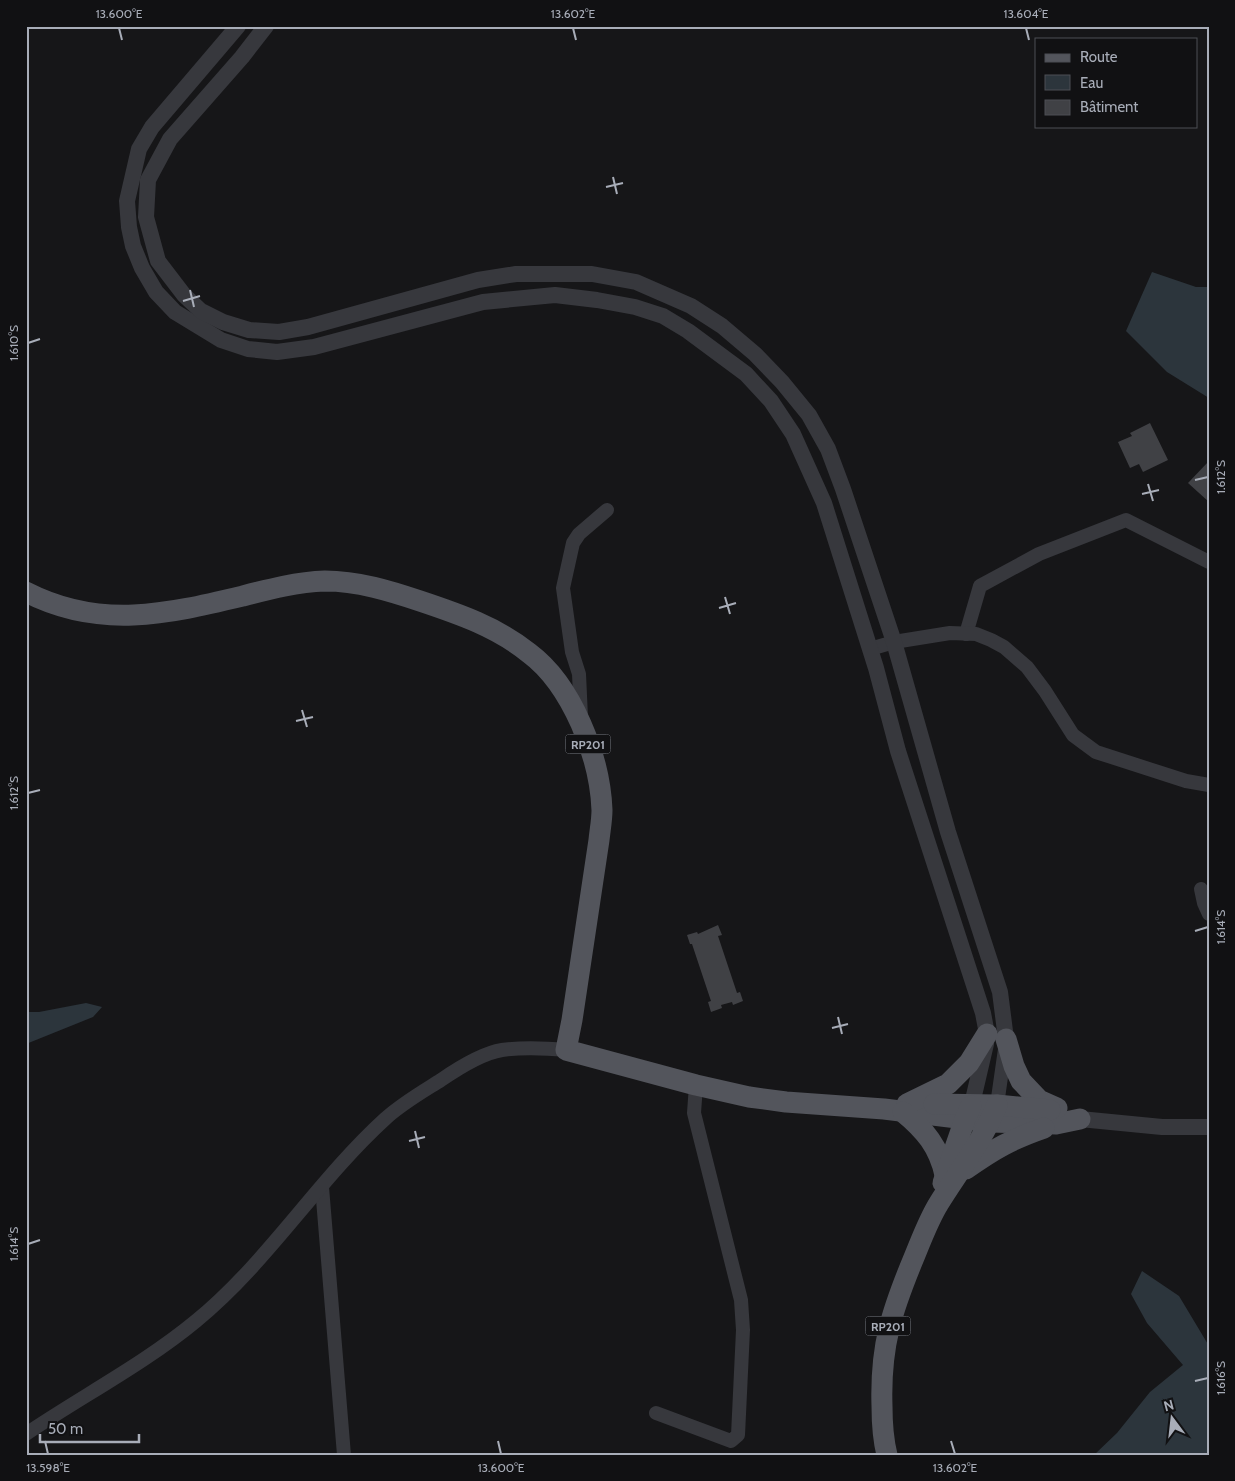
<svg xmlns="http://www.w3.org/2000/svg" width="1235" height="1481" viewBox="0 0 1235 1481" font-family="Cabin,sans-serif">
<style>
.water{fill:#2c353c}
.building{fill:#404145}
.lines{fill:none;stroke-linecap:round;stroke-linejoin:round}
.minor{stroke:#37383d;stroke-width:14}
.tertiary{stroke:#37383d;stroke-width:16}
.primary{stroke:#53555c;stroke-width:21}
.ticks{fill:none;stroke:#a8adb8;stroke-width:2}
.labels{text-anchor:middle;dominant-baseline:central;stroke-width:4;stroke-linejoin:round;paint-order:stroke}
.shield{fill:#111113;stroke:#7b7e86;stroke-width:1}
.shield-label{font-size:12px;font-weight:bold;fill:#a8adb8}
.neatline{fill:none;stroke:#a8adb8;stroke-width:2}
.ticks-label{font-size:12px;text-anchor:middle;fill:#a8adb8}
</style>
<rect width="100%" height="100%" fill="#161618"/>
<!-- water -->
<g class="water">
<path d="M1152 272 1196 287H1209V398L1167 372 1126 331Z"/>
<path d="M86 1003 102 1007 93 1017 26 1044V1012H39Z"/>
<path d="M1142 1271 1179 1296 1209 1346V1455H1094L1117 1433 1150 1392 1183 1365 1147 1323 1131 1294Z"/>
</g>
<!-- building -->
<g class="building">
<path d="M1150 423 1168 460 1143 472 1139 464 1130 468 1118 442 1132 436 1130 433Z"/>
<path d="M1209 461V502L1188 483Z"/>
<path d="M718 925 722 935 718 936 737 993 740 992 743 1001 733 1005 732 1002 721 1005 722 1008 711 1012 708 1002 711 1001 692 944H690L687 935 697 932 698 934Z"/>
</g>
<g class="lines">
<!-- minor -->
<g class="minor">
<path d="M966 634 980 586 1039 554 1126 520 1209 562"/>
<path d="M870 649 894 642 950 633 976 634 991 640 1004 647 1027 667 1045 691 1073 735 1096 752 1186 781 1209 785"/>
<path d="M581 717 579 674 572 652 563 588 573 543 579 534 607 510"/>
<path d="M1201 889 1204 903 1209 914"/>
<path d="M997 1105 1005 1049"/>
<path d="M322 1187 344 1455"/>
<path d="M656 1413 731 1441 738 1435 743 1330 741 1300 694 1113 696 1085"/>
<path d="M26 1434C82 1396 144 1364 196 1321 268 1262 317 1181 385 1119 401 1104 422 1092 441 1080 457 1069 483 1053 502 1050 523 1047 545 1048 566 1050"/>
</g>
<!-- tertiary -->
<g class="tertiary">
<path d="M238 26 152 127 139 149 127 201 129 227 133 246 142 268 156 292 175 312 221 340 248 349 277 352 314 347 483 302 555 295 597 300 635 307 663 316 688 331 746 374 771 401 793 434 824 503 876 668 898 751 983 1013 987 1034 986 1044 972 1104"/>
<path d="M266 26 242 57 170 139 148 180 146 217 158 261 184 295 201 311 223 322 249 330 279 332 308 327 478 280 516 274H592L636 282 691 306 722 326 755 354 782 382 809 415 828 449 843 489 894 642 948 832 1000 992 1006 1039"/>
<path d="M1080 1119 1162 1127H1209"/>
</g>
<!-- primary -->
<g class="primary">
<path d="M26 592C100 630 167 614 243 596 270 589 297 582 325 581 358 581 390 591 420 601 459 614 497 627 529 653 572 685 600 757 602 810 602 820 600 830 599 840L572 1020 566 1050 696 1085 749 1097 786 1102 884 1109 990 1122 1056 1124 1080 1119"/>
<path d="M1006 1039 1014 1066 1021 1081 1039 1100 1057 1108"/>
<path d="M907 1104 948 1084 969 1063 987 1034"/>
<path d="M934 1104 997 1105 1050 1110"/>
<path d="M903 1112C925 1130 939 1147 945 1175"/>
<path d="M966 1169C994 1149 1012 1139 1044 1128"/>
<path d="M943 1183 965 1119 971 1106"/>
<path d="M887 1455C883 1439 882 1422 882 1406 880 1345 892 1310 915 1255 922 1238 929 1219 939 1203 959 1171 983 1140 997 1105"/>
</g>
</g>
<!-- ticks -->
<path class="ticks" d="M119 28 122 40M573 28 576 40M1026 28 1029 40M613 177 617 194M606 187 623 183M190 290 194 307M183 301 200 296M28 343 40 339M1195 480 1208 477M1148 484 1153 501M1142 494 1159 490M725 597 730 614M719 608 736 603M302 710 307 727M296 721 313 717M28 793 40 790M1195 931 1208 927M838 1017 842 1034M832 1028 848 1024M415 1131 419 1148M409 1141 425 1137M28 1244 40 1240M1195 1381 1208 1378M45 1441 48 1454M498 1441 501 1454M951 1441 955 1454"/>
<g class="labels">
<!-- shield labels -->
<g class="shield">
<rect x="565.5" y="734.5" width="45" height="19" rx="4"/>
<rect x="865.5" y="1316.5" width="45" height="19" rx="4"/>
</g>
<g class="shield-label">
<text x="588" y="744">RP201</text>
<text x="888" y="1326">RP201</text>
</g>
</g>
<!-- border -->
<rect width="1235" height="1481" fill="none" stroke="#111113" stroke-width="55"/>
<!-- legend -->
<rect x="1035" y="38" width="162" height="90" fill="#111113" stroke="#4d4f55"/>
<rect x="1045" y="54" width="25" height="8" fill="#53555c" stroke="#4d4f55"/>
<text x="1080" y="62" font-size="15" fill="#a8adb8">Route</text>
<rect x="1045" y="75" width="25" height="15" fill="#2c353c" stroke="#4d4f55"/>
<text x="1080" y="88" font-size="15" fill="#a8adb8">Eau</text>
<rect x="1045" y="100" width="25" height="15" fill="#404145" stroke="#4d4f55"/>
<text x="1080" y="112" font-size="15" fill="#a8adb8">Bâtiment</text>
<!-- north arrow -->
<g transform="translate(1172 1418) rotate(345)" stroke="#111113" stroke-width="4" paint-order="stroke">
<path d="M0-4L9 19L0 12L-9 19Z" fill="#a8adb8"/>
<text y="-8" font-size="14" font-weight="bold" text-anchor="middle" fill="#a8adb8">N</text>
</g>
<!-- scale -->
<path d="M40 1434v8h99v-8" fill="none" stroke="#a8adb8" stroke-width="2.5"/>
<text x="48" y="1434" font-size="15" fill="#a8adb8" stroke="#111113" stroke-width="4" paint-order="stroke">50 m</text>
<rect x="28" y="28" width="1180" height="1426" class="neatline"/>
<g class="ticks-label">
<text x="119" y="18">13.600°E</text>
<text x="573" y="18">13.602°E</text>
<text x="1026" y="18">13.604°E</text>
<text transform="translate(14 343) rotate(-90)" y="4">1.610°S</text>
<text transform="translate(1221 477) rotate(-90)" y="4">1.612°S</text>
<text transform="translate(14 793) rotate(-90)" y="4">1.612°S</text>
<text transform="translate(1221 927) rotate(-90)" y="4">1.614°S</text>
<text transform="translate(14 1244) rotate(-90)" y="4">1.614°S</text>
<text transform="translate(1221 1378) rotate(-90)" y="4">1.616°S</text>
<text x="48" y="1472">13.598°E</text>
<text x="501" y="1472">13.600°E</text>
<text x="955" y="1472">13.602°E</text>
</g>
</svg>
